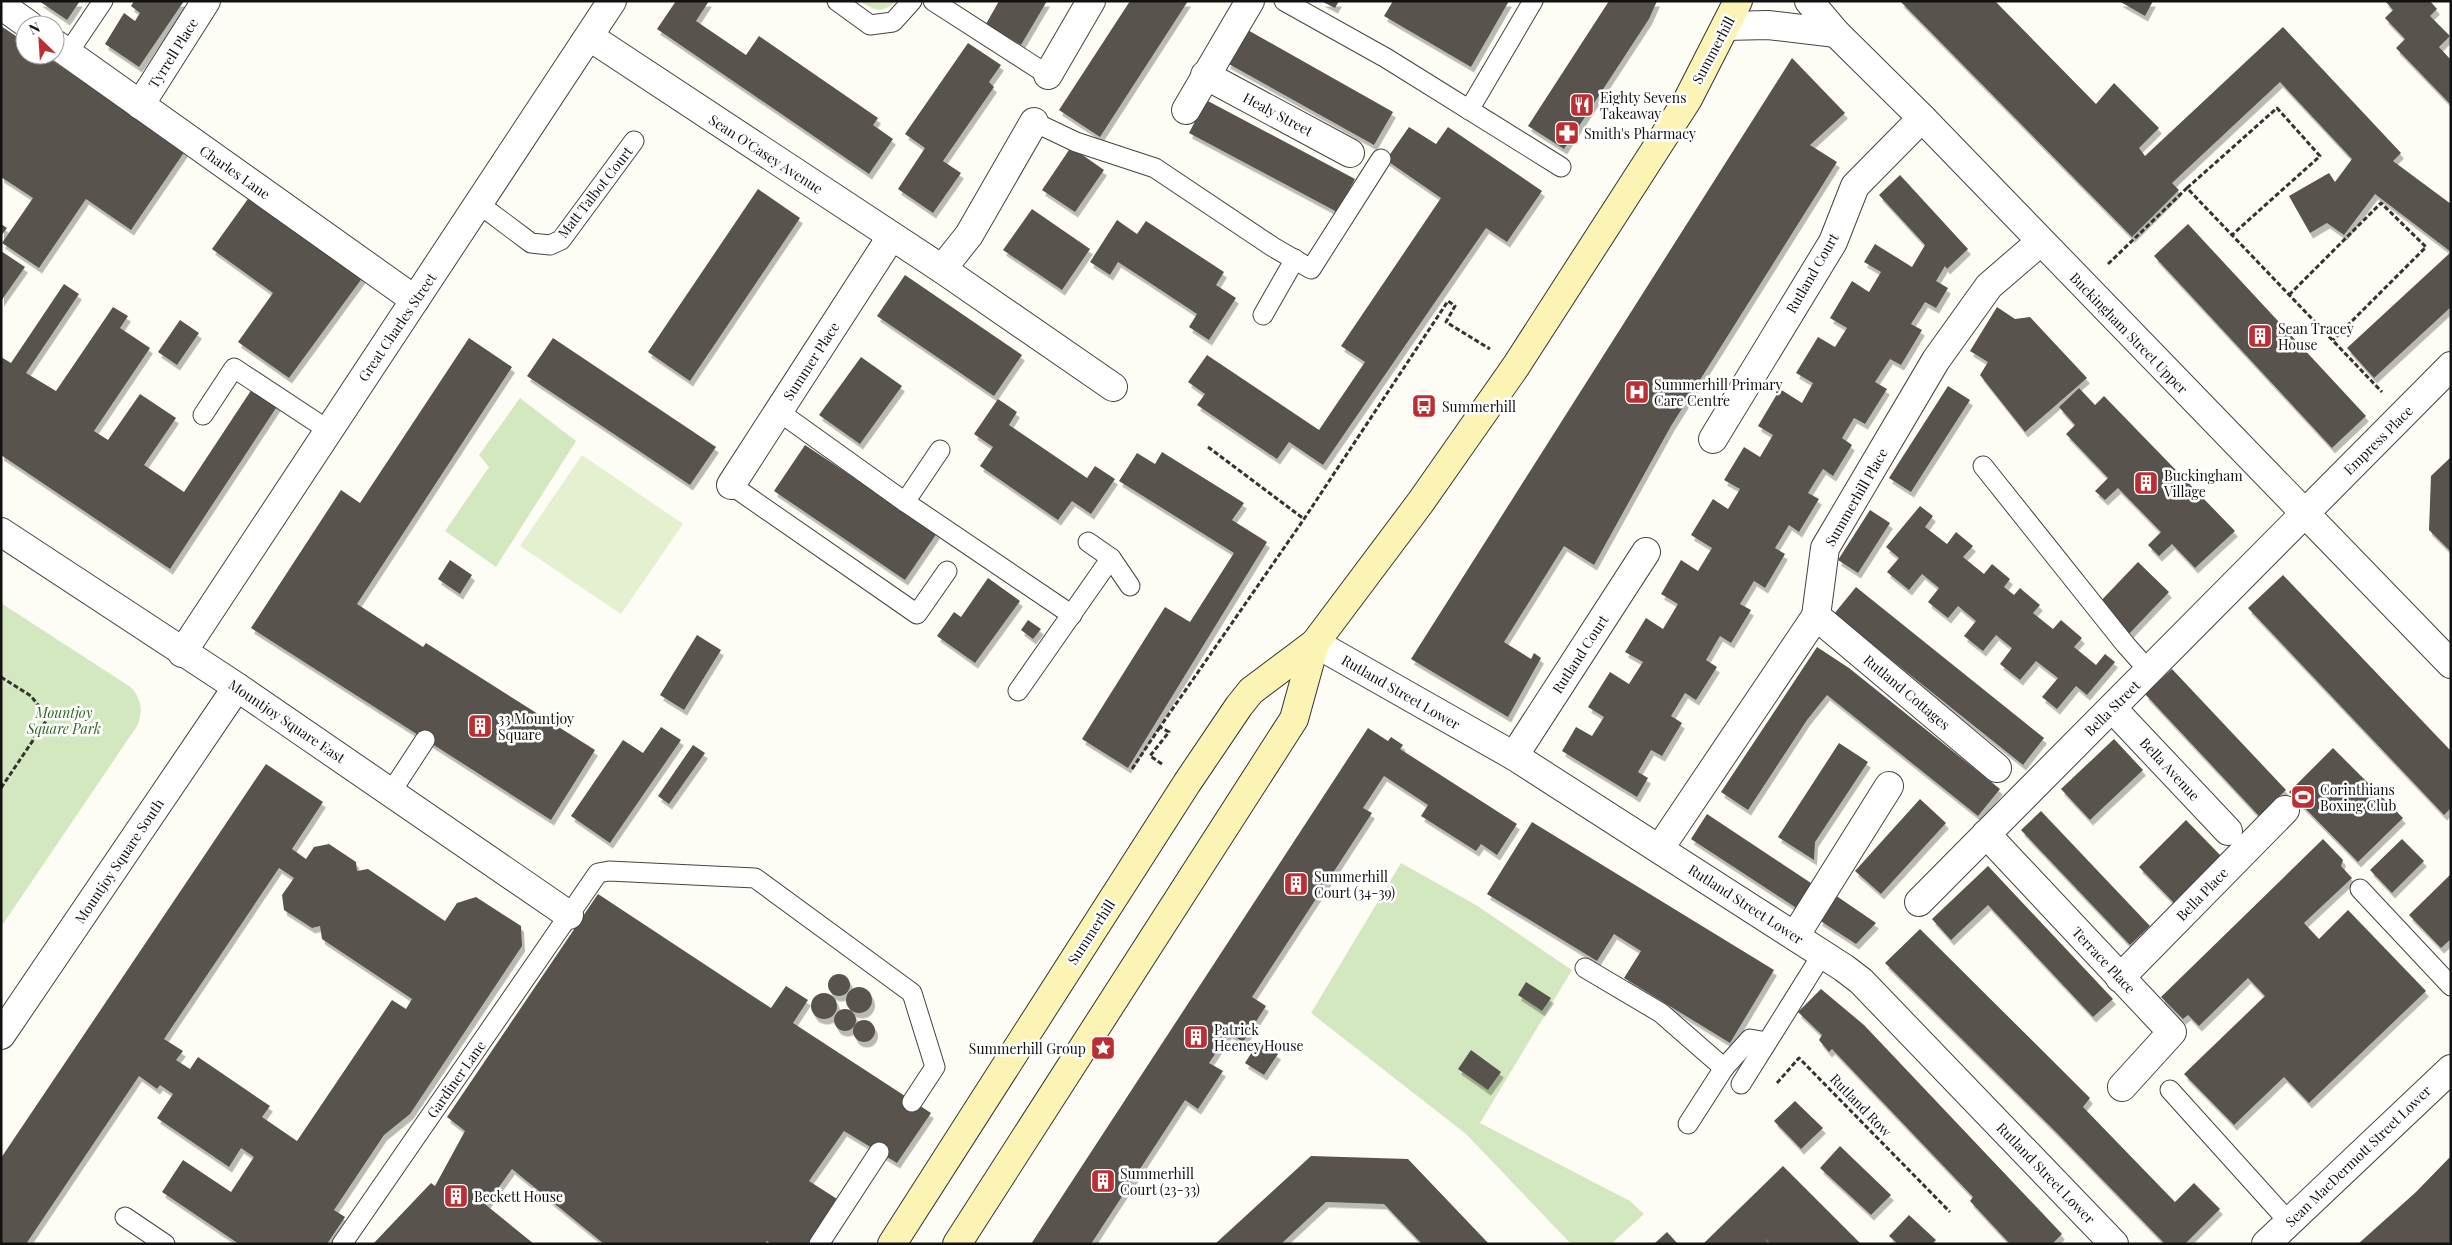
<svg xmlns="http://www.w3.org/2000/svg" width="2452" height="1245" viewBox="0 0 2452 1245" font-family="'Playfair Display',serif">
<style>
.green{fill:#d4e8bf}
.pitch{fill:#e4f0d0}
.building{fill:#59524d;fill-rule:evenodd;filter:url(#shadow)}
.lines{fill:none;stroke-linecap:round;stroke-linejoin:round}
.service-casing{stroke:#444;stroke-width:21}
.minor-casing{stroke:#444;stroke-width:30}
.tertiary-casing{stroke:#444;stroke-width:30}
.secondary-casing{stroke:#333;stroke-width:30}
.path{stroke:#333;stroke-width:3;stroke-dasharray:5 2.5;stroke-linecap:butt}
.service{stroke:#fff;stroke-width:19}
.minor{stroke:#fff;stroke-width:28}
.tertiary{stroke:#fff;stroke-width:28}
.secondary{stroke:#fbf4b4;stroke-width:28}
.labels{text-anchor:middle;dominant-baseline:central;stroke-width:5;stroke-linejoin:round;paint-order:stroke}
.street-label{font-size:14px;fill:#111;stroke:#fff}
.poi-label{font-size:14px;fill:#111;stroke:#fff;text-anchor:start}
.park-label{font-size:14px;font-style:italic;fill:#306623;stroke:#fff}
</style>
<defs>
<filter id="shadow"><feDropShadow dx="3" dy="5.5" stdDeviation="0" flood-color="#0004"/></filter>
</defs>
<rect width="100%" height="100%" fill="#fefdf5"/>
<!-- green -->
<g class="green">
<path d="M859 1H897C881 14 876 11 859 1Z"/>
<path d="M520 398 576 441 496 567 445 531 489 467 479 455Z"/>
<path d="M1 603 132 688C142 701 143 712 137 726L1 927Z"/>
<path d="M1401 863 1476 905 1572 970 1480 1123 1630 1201 1644 1214 1611 1244H1571L1466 1134 1311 1013Z"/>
</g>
<!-- pitch -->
<path class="pitch" d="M582 455 683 524 621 614 520 546Z"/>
<!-- building -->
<g class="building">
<path d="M39 1H80L67 20Z"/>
<path d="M134 1H184L139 67 105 44 124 13 135 21 140 13 131 6Z"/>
<path d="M676 1H709L696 21 746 55 759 36 878 118 873 125 893 139 869 174 657 29Z"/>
<path d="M999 1H1047L1021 45 986 24Z"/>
<path d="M1130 1H1188L1100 137 1059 110Z"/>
<path d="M1321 1H1339L1335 8Z"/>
<path d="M1393 1H1509L1471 67 1384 16Z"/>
<path d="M1609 1H1657L1649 19 1564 149 1528 126Z"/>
<path d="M1900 1H1995L2096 104 2114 83 2159 128 2139 148 2145 156 2283 27 2401 153 2393 161 2451 204V252L2375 194 2344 235 2327 223 2310 233 2289 196 2329 173 2335 182 2352 159 2280 82 2172 183 2179 190 2132 237Z"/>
<path d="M2119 1H2153L2145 16Z"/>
<path d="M2385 1H2430L2437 9 2430 16 2450 36 2439 47 2451 60V105L2396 48 2405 39 2385 18 2393 10Z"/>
<path d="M1 26 25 42V55H44L185 151 131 230 86 199 39 268 2 243 33 198 1 177Z"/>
<path d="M1246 29 1393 112 1374 145 1227 63Z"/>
<path d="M968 43 1001 65 989 82 994 87 943 161 961 173 933 213 898 189 925 148 905 134Z"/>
<path d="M1792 58 1845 113 1810 145 1837 162 1671 426 1594 565 1564 546 1504 642 1531 659 1534 653 1541 658 1508 717 1411 659Z"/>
<path d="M1206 100 1355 179 1337 212 1189 133Z"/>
<path d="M1409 127 1436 144 1448 127 1542 191 1507 242 1486 228 1323 465 1289 442 1277 459 1197 405 1205 394 1188 382 1207 355 1319 430 1365 362 1341 346 1441 198 1386 160Z"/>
<path d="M1071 147 1104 170 1075 212 1042 190Z"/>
<path d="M1900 175 1968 249 1947 269 1945 266 1936 281 1948 288 1936 308 1925 302 1911 324 1922 330 1901 365 1890 359 1875 382 1887 389 1865 424 1854 418 1842 438 1852 445 1833 476 1823 469 1808 493 1819 499 1799 532 1789 525 1775 548 1785 554 1765 588 1754 581 1740 604 1751 610 1731 643 1720 636 1706 660 1717 667 1696 700 1685 693 1671 716 1682 723 1662 756 1651 750 1638 772 1648 778 1637 797 1562 751 1576 727 1592 736 1604 717 1588 707 1610 672 1629 684 1643 662 1625 652 1646 618 1663 629 1678 604 1661 594 1681 560 1698 571 1712 548 1691 535 1713 499 1728 509 1740 489 1724 480 1744 447 1760 457 1773 435 1758 426 1780 389 1802 403 1813 383 1796 373 1818 337 1835 347 1847 328 1830 318 1852 281 1869 292 1881 272 1864 262 1875 244 1912 267 1925 245 1879 195Z"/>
<path d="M758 189 800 218 690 381 648 352Z"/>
<path d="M250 196 363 277 289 378 238 342 273 293 212 249Z"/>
<path d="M1032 209 1090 249 1062 290 1003 250Z"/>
<path d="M1117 220 1137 234 1146 221 1224 272 1216 285 1236 298 1209 340 1189 327 1197 314 1138 275 1118 262 1110 275 1090 262Z"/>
<path d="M1 224 7 228 1 236Z"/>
<path d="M2188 224 2366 416 2332 448 2154 256Z"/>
<path d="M1 251 25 267 1 301Z"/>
<path d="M2451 252V307L2374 378 2347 348Z"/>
<path d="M905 275 1022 355 994 396 877 316Z"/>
<path d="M64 284 79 294 26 373 56 391 113 307 128 316 120 328 150 348 94 431 108 440 140 394 176 418 144 465 184 492 252 389 278 405 170 569 1 455V357L11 363Z"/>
<path d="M1997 307 2015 319 2030 317 2087 378 2025 432 1980 375 1988 362 1970 351Z"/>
<path d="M180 320 199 333 177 365 158 352Z"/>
<path d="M469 338 512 367 357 604 423 647 426 643 595 750 551 820 251 628 341 490 360 503Z"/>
<path d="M553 338 716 447 690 485 527 376Z"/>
<path d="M861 357 902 386 860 444 819 415Z"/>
<path d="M1948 386 1970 400 1911 492 1889 478Z"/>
<path d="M2079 388 2095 405 2104 396 2235 531 2195 568 2172 544 2159 556 2148 545 2161 532 2118 488 2105 500 2095 491 2108 478 2066 434 2075 425 2059 407Z"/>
<path d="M998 399 1017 412 1009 425 1087 478 1095 466 1115 479 1091 514 1072 501 1058 520 980 466 993 447 974 434Z"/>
<path d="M805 445 937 533 905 580 774 491Z"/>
<path d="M1162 452 1244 503 1232 520 1267 542 1128 768 1082 739 1165 607 1190 622 1234 553 1119 481 1137 453 1155 464Z"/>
<path d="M2451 457V552L2429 530 2431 476Z"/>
<path d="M1920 506 1933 516 1925 527 1947 544 1956 532 1973 546 1963 557 1984 574 1992 564 2010 579 2004 587 2014 595 2020 588 2040 605 2033 613 2053 629 2061 620 2082 638 2074 647 2096 665 2105 654 2115 662 2087 695 2076 686 2057 709 2042 697 2058 678 2036 661 2020 680 2000 664 2012 648 1996 635 1983 651 1964 636 1976 621 1958 606 1948 618 1928 602 1939 588 1922 574 1909 590 1887 572 1899 558 1886 547Z"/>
<path d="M1870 510 1890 523 1858 573 1838 560Z"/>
<path d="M450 560 472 575 460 594 438 579Z"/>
<path d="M2138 562 2169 592 2127 636 2096 606Z"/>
<path d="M2283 575 2451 751V808L2444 815 2248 608Z"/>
<path d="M988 578 1020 601 975 663 937 636 954 612 961 617Z"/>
<path d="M1856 587 2044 738 2023 765 1834 614Z"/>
<path d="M1028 620 1041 629 1033 639 1021 630Z"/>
<path d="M697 635 721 650 684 710 660 695Z"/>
<path d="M1817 647 1849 668 2000 789 1978 816 1827 695 1807 720 1748 810 1721 792Z"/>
<path d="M2172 669 2286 790 2259 816 2145 694Z"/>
<path d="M661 727 681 740 610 843 571 816 623 740 643 753Z"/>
<path d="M1368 728 1388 741 1391 737 1403 745 1400 749 1517 824 1497 855 1481 844 1476 851 1421 816 1428 805 1384 776 1363 808 1372 813 1252 997 1266 1006 1243 1042 1229 1033 1209 1063 1223 1071 1198 1109 1185 1100 1091 1244H1031Z"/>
<path d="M2114 739 2143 770 2090 820 2061 789Z"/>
<path d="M1839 743 1868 762 1815 842 1814 860 1778 837Z"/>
<path d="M693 745 705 753 669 804 658 796Z"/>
<path d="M2333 748 2403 818 2358 862 2289 792Z"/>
<path d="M266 764 323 802 292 849 306 859 314 847 329 844 356 862 357 871 368 869 445 921 457 903 476 897 521 926 522 946 410 1114 384 1135 334 1210 345 1217 327 1244H239L162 1192 183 1160 231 1192 254 1157 241 1148 229 1167 157 1118 173 1094 160 1085 157 1089 139 1076 26 1244H1V1158ZM279 868 294 878 282 895 284 910 312 928 320 926 322 939 412 999 406 1009 392 1000 297 1141 262 1117 270 1106 198 1057 190 1069 176 1060 183 1051 164 1039Z"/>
<path d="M1920 799 1946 823 1881 894 1855 871Z"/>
<path d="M2041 811 2150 926 2130 945 2021 830Z"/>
<path d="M1707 814 1817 887 1801 911 1691 839Z"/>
<path d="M2186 820 2222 857 2174 903 2139 867Z"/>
<path d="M1532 822 1774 970 1730 1043 1624 978 1641 951 1614 934 1597 961 1487 894Z"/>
<path d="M2323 839 2343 860 2341 866 2352 878 2304 923 2319 939 2348 910 2426 991 2309 1103 2284 1077 2234 1125 2184 1074 2265 996 2248 978 2199 1026 2188 1015 2183 1019 2161 997Z"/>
<path d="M2402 839 2424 861 2392 893 2370 870Z"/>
<path d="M1988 866 2113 999 2093 1017 1988 905 1951 940 1932 919Z"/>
<path d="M2451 874V939L2441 948 2409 915Z"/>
<path d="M598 894 771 1008 786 986 808 1000 793 1023 931 1113 897 1163 844 1131 809 1181 837 1199 810 1244H771L767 1241 765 1244H604L512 1169 486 1205 534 1244H373L431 1183 435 1186 465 1131 447 1117Z"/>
<path d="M1835 895 1876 923 1856 944 1819 920Z"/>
<path d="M1920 929 2090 1098 2083 1107 2175 1202 2194 1183 2220 1209 2185 1244H2165L2057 1133 1885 963Z"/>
<circle cx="839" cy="985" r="11"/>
<path d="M1526 982 1551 998 1542 1011 1518 995Z"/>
<circle cx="859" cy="1000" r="13"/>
<path d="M1821 989 1864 1025 2062 1234 2052 1244H2010L1970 1201 1973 1197 1832 1049 1829 1052 1819 1040 1822 1035 1798 1012Z"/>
<circle cx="824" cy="1006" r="13"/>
<circle cx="845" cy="1020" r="11"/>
<circle cx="864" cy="1031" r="11"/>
<path d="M1259 1041 1278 1054 1264 1075 1245 1063Z"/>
<path d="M1471 1050 1501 1072 1488 1090 1458 1069Z"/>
<path d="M1795 1101 1823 1128 1801 1149 1774 1121Z"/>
<path d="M1840 1146 1891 1195 1871 1215 1820 1168Z"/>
<path d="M1311 1156 1408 1159 1489 1244H1422L1384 1204 1326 1202 1281 1244H1215Z"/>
<path d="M2451 1156V1244H2358L2416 1192Z"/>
<path d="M1783 1166 1861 1244H1770L1765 1238 1769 1244H1703Z"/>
<path d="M1909 1215 1936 1240 1932 1244H1898L1889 1236Z"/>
<path d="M1667 1232 1678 1244H1654Z"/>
</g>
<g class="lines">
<defs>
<g id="service">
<path d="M837 1 870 25 893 22 912 1"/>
<path d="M933 1 1048 75"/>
<path d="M1284 1 1386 58 1561 167"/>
<path d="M68 53 103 1"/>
<path d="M1469 110 1533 1"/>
<path d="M1034 122 1076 142 1155 168 1273 247 1311 269 1381 159"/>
<path d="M479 204 531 243 550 245 561 240 634 141"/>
<path d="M1263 315 1295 259"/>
<path d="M778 411 905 502 1072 615"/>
<path d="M203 415 234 368 328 430"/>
<path d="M1983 466 2125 644 2149 671"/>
<path d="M731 485 917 614 947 571"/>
<path d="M905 502 940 450"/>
<path d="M1088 542 1111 558 1130 586"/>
<path d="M1018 691 1111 558"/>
<path d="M391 792 425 740"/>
<path d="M2360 889 2451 986"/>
<path d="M1585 968 1661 1013 1724 1068"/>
<path d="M1741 1084 1823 953"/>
<path d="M2170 1090 2289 1222"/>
<path d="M1688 1124 1724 1068 1750 1039 1767 1042"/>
<path d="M125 1217 165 1244"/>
<path d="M342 1244 598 873 609 871 755 878 912 993 935 1067 912 1102"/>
<path d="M819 1244 879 1152"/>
</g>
<g id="minor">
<path d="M1 5 29 25"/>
<path d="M590 37 942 269 1113 387"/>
<path d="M55 44 415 300"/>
<path d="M1048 75 1091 1"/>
<path d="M1205 75 1350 153"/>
<path d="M140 105 206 1"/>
<path d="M1186 110 1250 1"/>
<path d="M942 269 969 235 1034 122"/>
<path d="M1713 439 1833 242 1855 186 1922 118"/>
<path d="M731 485 891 237"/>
<path d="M1816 616 1997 768"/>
<path d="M1315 643 1514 756 1844 968 1861 981 2114 1244"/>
<path d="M182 653 612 1"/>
<path d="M237 687 569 915"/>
<path d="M2112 708 2228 831"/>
<path d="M1514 756 1646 552"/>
<path d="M1986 834 2172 1032 2122 1087"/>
<path d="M1660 848 1816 616 1825 548 1936 360 1989 286 2040 242"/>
<path d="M1919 902 2451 366"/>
<path d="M1795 936 1889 786"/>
<path d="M2120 978 2285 810"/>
</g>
<g id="tertiary">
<path d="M1809 1 1836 33 1922 118 2451 664"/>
<path d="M1726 26 1768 25 1836 33"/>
<path d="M1 532 237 687 1 1035"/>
<path d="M2266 1244 2451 1069"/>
</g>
<g id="secondary">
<path d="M892 1244 1187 783 1239 706 1251 691 1315 643 1420 503 1516 366 1688 99 1738 1"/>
<path d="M957 1244 1294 719 1315 643"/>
</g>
</defs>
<!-- service casing -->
<use href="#service" class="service-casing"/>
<!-- minor casing -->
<use href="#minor" class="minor-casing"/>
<!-- tertiary casing -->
<use href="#tertiary" class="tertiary-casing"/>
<!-- secondary casing -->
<use href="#secondary" class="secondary-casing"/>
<!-- path -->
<g class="path">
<path d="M2187 188 2277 108 2320 156 2232 235"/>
<path d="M2108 264 2187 188 2382 392"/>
<path d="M2289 295 2381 203 2426 247 2333 340"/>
<path d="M1208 447 1304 519"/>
<path d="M1 677 31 696 48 718 1 788"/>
<path d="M1162 764 1150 756 1169 732 1160 727 1304 519 1448 301 1455 306 1446 322 1490 349"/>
<path d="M1132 769 1160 727"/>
<path d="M1777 1083 1799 1058 1950 1212"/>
</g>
<!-- service -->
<use href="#service" class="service"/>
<!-- minor -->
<use href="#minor" class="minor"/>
<!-- tertiary -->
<use href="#tertiary" class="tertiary"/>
<!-- secondary -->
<use href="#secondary" class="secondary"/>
</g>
<!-- icons -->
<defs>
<symbol id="restaurant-square" viewBox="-11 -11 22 22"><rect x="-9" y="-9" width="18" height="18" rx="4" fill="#bb2f32" stroke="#fff"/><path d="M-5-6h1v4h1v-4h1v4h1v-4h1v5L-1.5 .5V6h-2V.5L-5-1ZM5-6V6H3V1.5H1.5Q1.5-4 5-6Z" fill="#fff"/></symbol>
<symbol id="pharmacy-square" viewBox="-11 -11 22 22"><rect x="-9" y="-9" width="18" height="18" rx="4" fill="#bb2f32" stroke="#fff"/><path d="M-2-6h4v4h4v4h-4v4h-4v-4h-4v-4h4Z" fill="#fff"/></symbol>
<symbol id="building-square" viewBox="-11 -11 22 22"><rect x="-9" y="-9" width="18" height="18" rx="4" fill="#bb2f32" stroke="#fff"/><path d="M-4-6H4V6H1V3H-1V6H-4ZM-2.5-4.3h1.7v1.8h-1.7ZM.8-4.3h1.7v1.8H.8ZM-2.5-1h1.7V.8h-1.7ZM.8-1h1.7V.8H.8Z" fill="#fff"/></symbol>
<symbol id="hospital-square" viewBox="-11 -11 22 22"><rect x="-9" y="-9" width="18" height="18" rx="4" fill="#bb2f32" stroke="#fff"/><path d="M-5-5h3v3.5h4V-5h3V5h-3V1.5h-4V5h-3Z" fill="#fff"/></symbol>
<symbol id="bus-square" viewBox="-11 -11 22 22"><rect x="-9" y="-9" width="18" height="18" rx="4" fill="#bb2f32" stroke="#fff"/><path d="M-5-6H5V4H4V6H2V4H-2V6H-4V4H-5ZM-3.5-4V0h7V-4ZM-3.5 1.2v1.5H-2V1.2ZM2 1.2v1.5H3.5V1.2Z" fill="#fff"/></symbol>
<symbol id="stadium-square" viewBox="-11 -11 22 22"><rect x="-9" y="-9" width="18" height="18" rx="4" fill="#bb2f32" stroke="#fff"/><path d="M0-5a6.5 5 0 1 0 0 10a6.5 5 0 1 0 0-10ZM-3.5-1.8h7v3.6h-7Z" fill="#fff"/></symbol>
<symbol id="sight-square" viewBox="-11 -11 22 22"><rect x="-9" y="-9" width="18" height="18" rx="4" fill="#bb2f32" stroke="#fff"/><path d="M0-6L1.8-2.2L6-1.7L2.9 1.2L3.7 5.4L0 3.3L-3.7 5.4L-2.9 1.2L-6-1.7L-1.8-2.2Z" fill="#fff"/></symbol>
</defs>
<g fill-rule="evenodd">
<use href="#restaurant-square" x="1568" y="91" width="28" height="28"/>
<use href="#pharmacy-square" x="1553" y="119" width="28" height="28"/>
<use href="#building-square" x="2246" y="322" width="28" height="28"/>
<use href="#hospital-square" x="1623" y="378" width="28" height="28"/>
<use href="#bus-square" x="1410" y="392" width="28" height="28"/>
<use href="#building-square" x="2132" y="469" width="28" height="28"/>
<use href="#building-square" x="466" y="712" width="28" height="28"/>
<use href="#stadium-square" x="2289" y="783" width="28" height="28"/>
<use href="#building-square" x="1282" y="870" width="28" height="28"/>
<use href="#building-square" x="1182" y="1023" width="28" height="28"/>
<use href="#sight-square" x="1089" y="1034" width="28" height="28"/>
<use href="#building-square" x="1089" y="1167" width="28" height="28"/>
<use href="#building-square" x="442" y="1182" width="28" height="28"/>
</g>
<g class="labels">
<!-- street labels -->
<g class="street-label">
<text transform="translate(1713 50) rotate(-62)">Summerhill</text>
<text transform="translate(173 53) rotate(-58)">Tyrrell Place</text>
<text transform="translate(1278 114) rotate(28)">Healy Street</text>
<text transform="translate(766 154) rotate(33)">Sean O'Casey Avenue</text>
<text transform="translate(235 172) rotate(35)">Charles Lane</text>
<text transform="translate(595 192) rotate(-52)">Matt Talbot Court</text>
<text transform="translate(1812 273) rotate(-60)">Rutland Court</text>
<text transform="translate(397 327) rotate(-56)">Great Charles Street</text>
<text transform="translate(2129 333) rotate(46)">Buckingham Street Upper</text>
<text transform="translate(811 361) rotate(-57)">Summer Place</text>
<text transform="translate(2378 440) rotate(-45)">Empress Place</text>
<text transform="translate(1856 497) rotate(-60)">Summerhill Place</text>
<text transform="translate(1580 654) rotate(-57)">Rutland Court</text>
<text transform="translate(1401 692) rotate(30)">Rutland Street Lower</text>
<text transform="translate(1907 692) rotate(40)">Rutland Cottages</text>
<text transform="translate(2112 708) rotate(-45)">Bella Street</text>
<text transform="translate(287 721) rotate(34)">Mountjoy Square East</text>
<text transform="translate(2170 769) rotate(47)">Bella Avenue</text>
<text transform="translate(119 861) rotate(-56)">Mountjoy Square South</text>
<text transform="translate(2202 894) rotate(-46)">Bella Place</text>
<text transform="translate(1746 904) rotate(33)">Rutland Street Lower</text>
<text transform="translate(1091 932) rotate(-57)">Summerhill</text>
<text transform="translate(2104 960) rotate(47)">Terrace Place</text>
<text transform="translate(456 1079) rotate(-55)">Gardiner Lane</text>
<text transform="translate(1861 1105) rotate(46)">Rutland Row</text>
<text transform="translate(2358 1156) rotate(-44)">Sean MacDermott Street Lower</text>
<text transform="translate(2046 1173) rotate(46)">Rutland Street Lower</text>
</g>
<!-- poi labels -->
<g class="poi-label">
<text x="1600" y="97">Eighty Sevens<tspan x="1600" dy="16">Takeaway</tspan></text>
<text x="1584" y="133">Smith's Pharmacy</text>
<text x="2278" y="328">Sean Tracey<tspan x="2278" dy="16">House</tspan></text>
<text x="1654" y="384">Summerhill Primary<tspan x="1654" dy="16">Care Centre</tspan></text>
<text x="1442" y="406">Summerhill</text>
<text x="2164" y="475">Buckingham<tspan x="2164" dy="16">Village</tspan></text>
<text x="498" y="718">33 Mountjoy<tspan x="498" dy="16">Square</tspan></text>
<text x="2320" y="789">Corinthians<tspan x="2320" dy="16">Boxing Club</tspan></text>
<text x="1314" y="876">Summerhill<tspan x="1314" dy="16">Court (34-39)</tspan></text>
<text x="1214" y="1029">Patrick<tspan x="1214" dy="16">Heeney House</tspan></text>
<text x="1086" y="1048" text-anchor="end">Summerhill Group</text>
<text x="1120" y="1173">Summerhill<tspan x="1120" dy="16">Court (23-33)</tspan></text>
<text x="474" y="1196">Beckett House</text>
</g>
<!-- park labels -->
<g class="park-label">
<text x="64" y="712">Mountjoy<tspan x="64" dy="16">Square Park</tspan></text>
</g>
</g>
<!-- border -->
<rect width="2452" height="1245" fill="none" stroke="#111111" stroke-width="5"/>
<!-- north arrow -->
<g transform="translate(40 40) rotate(335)"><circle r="24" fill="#ffffff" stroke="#a0a0a0"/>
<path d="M0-4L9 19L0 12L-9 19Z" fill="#bb2f32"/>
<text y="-8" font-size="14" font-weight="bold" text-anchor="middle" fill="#111111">N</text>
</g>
</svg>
